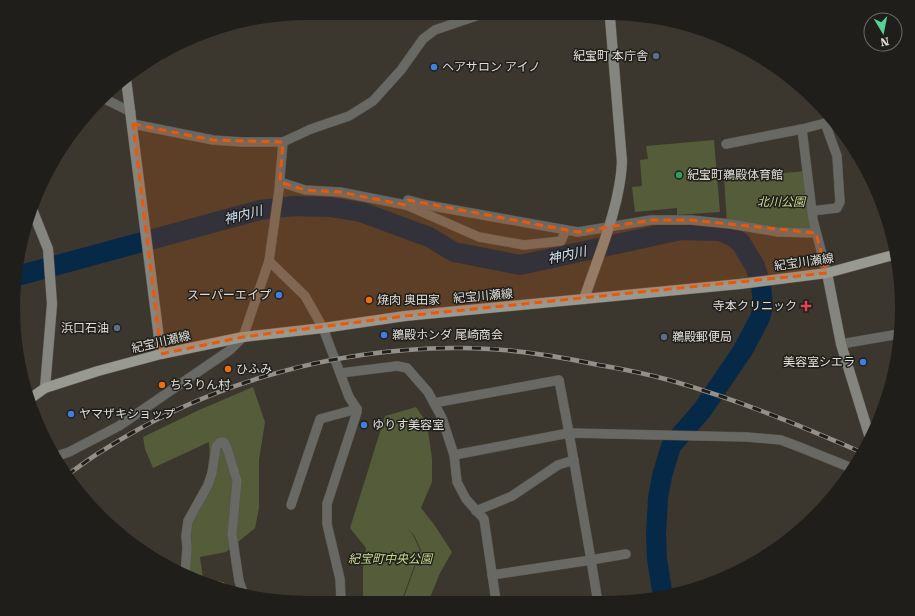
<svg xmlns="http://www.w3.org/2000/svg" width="915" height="616" viewBox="0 0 915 616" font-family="'Roboto Serif','Noto Sans JP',serif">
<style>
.green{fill:#545c3a}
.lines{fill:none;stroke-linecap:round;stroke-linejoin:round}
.river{stroke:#072948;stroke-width:20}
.street-casing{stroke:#59554d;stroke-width:10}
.secondary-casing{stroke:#59554d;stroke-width:11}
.primary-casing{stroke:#59554d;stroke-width:11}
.street{stroke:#686965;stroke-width:9}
.secondary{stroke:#83857e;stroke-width:10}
.primary{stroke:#989a91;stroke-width:10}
.rail-casing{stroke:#939089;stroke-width:4.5}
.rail{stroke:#201e1a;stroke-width:3;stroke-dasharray:9;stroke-linecap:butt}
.marked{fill:#e8590c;fill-opacity:0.2;stroke:#e8590c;stroke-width:3;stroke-dasharray:8 5;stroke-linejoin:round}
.service-dot{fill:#5c6f8a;stroke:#201e1a;stroke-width:1.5}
.shop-dot{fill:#3f7fe0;stroke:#201e1a;stroke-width:1.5}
.leisure-dot{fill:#2e9e5b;stroke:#201e1a;stroke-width:1.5}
.food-dot{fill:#e8710a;stroke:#201e1a;stroke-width:1.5}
.health-dot{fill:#e0444e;stroke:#201e1a;stroke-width:1.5}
.labels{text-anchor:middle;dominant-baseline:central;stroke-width:3;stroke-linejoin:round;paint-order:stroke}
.poi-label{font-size:12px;fill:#e0ded8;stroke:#201e1a;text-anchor:start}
.park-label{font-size:12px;font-style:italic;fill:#cada90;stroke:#201e1a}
.street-label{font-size:12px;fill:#e0ded8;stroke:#201e1a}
.water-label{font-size:13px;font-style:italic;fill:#cde2f9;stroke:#201e1a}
</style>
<rect width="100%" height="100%" fill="#3b372e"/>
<!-- green -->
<g class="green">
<path d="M714 140 720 212 677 215V208L635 212 632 187 642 186 640 160 648 159 646 146Z"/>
<path d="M807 171 816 233 727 223 724 178Z"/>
<path d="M253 387 265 422 259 460V508L255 528 226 552 200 557 203 579 224 582 227 589 191 577 187 548 191 516 211 478 209 442 153 468 145 449 143 437 199 410Z"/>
<path d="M416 407 427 423 432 459V482L421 508 433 523 452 552 440 573 429 600H403L421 550 414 535 407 528 413 535 420 550 402 600 363 599V569L366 548 350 528 385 416Z"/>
</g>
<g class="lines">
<!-- river -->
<path class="river" d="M17 276 260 210 293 206 330 207 361 212 429 237 454 252 520 265 681 230 720 231 732 236 741 243 755 266 761 285 763 306 760 318 743 350 703 409 671 446 662 476 658 498 656 535 657 559 663 597"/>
<defs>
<g id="street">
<path d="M105 99 131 112"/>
<path d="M133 124 213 140 242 142H283L311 129 349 116 373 101 401 70 423 39 435 30 476 16"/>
<path d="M802 129 813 220 827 273"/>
<path d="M726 144 802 129 833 121"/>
<path d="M280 182 305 190 340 192 406 205 408 200 427 205 578 232 651 220H691L731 224 778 232 816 233"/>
<path d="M406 205 479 237 524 245 561 241 566 230"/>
<path d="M812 211 837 208 840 202 837 156 825 123"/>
<path d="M269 261 305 296 323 328 349 397 357 409V412L327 504V524L340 579 341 599"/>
<path d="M841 344 899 334"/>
<path d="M341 373 397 366 407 368 428 392 442 418 454 455 457 482 466 499 484 519 496 601"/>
<path d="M434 403 559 380 569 433 591 560 492 575"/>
<path d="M454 455 569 433 747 437 781 440 802 448 854 469"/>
<path d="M54 457 69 452 119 426 230 350 243 337 269 261 279 190 283 142"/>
<path d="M291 505 320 419 357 409"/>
<path d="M476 511 512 496 558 465 574 460"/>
<path d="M185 575 187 548 186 536 188 521 208 485 212 473 216 447 220 442H224L227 448 237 481 232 534 239 581 244 595"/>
<path d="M598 603 591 560 626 554"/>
</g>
<g id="secondary">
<path d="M126 79 161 354"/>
<path d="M32 209 48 249 52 304 45 388"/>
<path d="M827 273 841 344 870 438"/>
<path d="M584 299C598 257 620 207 622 162L610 18"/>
</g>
<path id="primary" d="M31 398 45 388 98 371 161 354 243 337 323 328 405 316 740 284 827 273 897 254"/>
</defs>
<!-- street casing -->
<use href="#street" class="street-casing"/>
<!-- secondary casing -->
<use href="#secondary" class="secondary-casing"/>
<!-- primary casing -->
<use href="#primary" class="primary-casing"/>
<!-- street -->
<use href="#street" class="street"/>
<!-- secondary -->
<use href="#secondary" class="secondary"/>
<!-- primary -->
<use href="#primary" class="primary"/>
<defs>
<path id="rail" d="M67 475C79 467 90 458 102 451 206 384 330 349 453 348 502 347 552 355 599 365 623 369 647 374 669 380 736 399 799 425 863 453"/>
</defs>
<!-- rail casing -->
<use href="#rail" class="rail-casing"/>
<!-- rail -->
<use href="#rail" class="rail"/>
</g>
<!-- marked area -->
<path class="marked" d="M133 124 213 140 283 142 280 182 305 190 340 192 406 205 408 200 578 232 651 220H691L816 233 827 273 405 316 243 337 161 354Z"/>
<!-- markers -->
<g class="service-dot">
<circle cx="656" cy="56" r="4"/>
<circle cx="117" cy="328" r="4"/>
<circle cx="664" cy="337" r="4"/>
</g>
<g class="shop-dot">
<circle cx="434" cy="67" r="4"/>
<circle cx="279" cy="295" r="4"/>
<circle cx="384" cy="335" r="4"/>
<circle cx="863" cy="362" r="4"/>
<circle cx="71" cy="414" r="4"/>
<circle cx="364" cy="425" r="4"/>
</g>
<circle class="leisure-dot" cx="679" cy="175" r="4"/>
<g class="food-dot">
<circle cx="369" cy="300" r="4"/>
<circle cx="228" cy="369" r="4"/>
<circle cx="162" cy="385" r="4"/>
</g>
<path class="health-dot" d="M804 300h4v4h4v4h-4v4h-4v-4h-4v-4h4z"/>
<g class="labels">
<!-- poi labels -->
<g class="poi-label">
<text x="648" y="56" text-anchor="end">紀宝町 本庁舎</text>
<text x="442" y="67">ヘアサロン アイノ</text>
<text x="687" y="175">紀宝町鵜殿体育館</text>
<text x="271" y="295" text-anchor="end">スーパーエイプ</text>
<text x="377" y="300">焼肉 奥田家</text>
<text x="797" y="306" text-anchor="end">寺本クリニック</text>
<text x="109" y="328" text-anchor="end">浜口石油</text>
<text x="392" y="335">鵜殿ホンダ 尾崎商会</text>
<text x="672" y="337">鵜殿郵便局</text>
<text x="855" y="362" text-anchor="end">美容室シエラ</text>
<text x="236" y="369">ひふみ</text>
<text x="170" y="385">ちろりん村</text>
<text x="79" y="414">ヤマザキショップ</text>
<text x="372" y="425">ゆりす美容室</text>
</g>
<!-- park labels -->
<g class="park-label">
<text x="781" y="202">北川公園</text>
<text x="390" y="559">紀宝町中央公園</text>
</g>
<!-- street labels -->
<g class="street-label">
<text transform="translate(804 262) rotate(-8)">紀宝川瀬線</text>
<text transform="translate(483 296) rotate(-5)">紀宝川瀬線</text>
<text transform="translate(161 342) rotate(-13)">紀宝川瀬線</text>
</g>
<!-- water labels -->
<g class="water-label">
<text transform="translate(243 215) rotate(-14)">神内川</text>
<text transform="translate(567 255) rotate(-12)">神内川</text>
</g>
</g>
<!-- crop -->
<path d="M0 0H915V616H0ZM308 20H607A288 288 0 0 1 895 308V308A288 288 0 0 1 607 596H308A288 288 0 0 1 20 308V308A288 288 0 0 1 308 20Z" fill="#201e1a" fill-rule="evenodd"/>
<!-- north arrow -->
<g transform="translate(883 32) rotate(170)"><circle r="19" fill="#201e1a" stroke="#6d6b66"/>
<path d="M0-3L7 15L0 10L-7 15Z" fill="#53d396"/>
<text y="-6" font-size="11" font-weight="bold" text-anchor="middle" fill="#e0ded8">N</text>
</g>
</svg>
